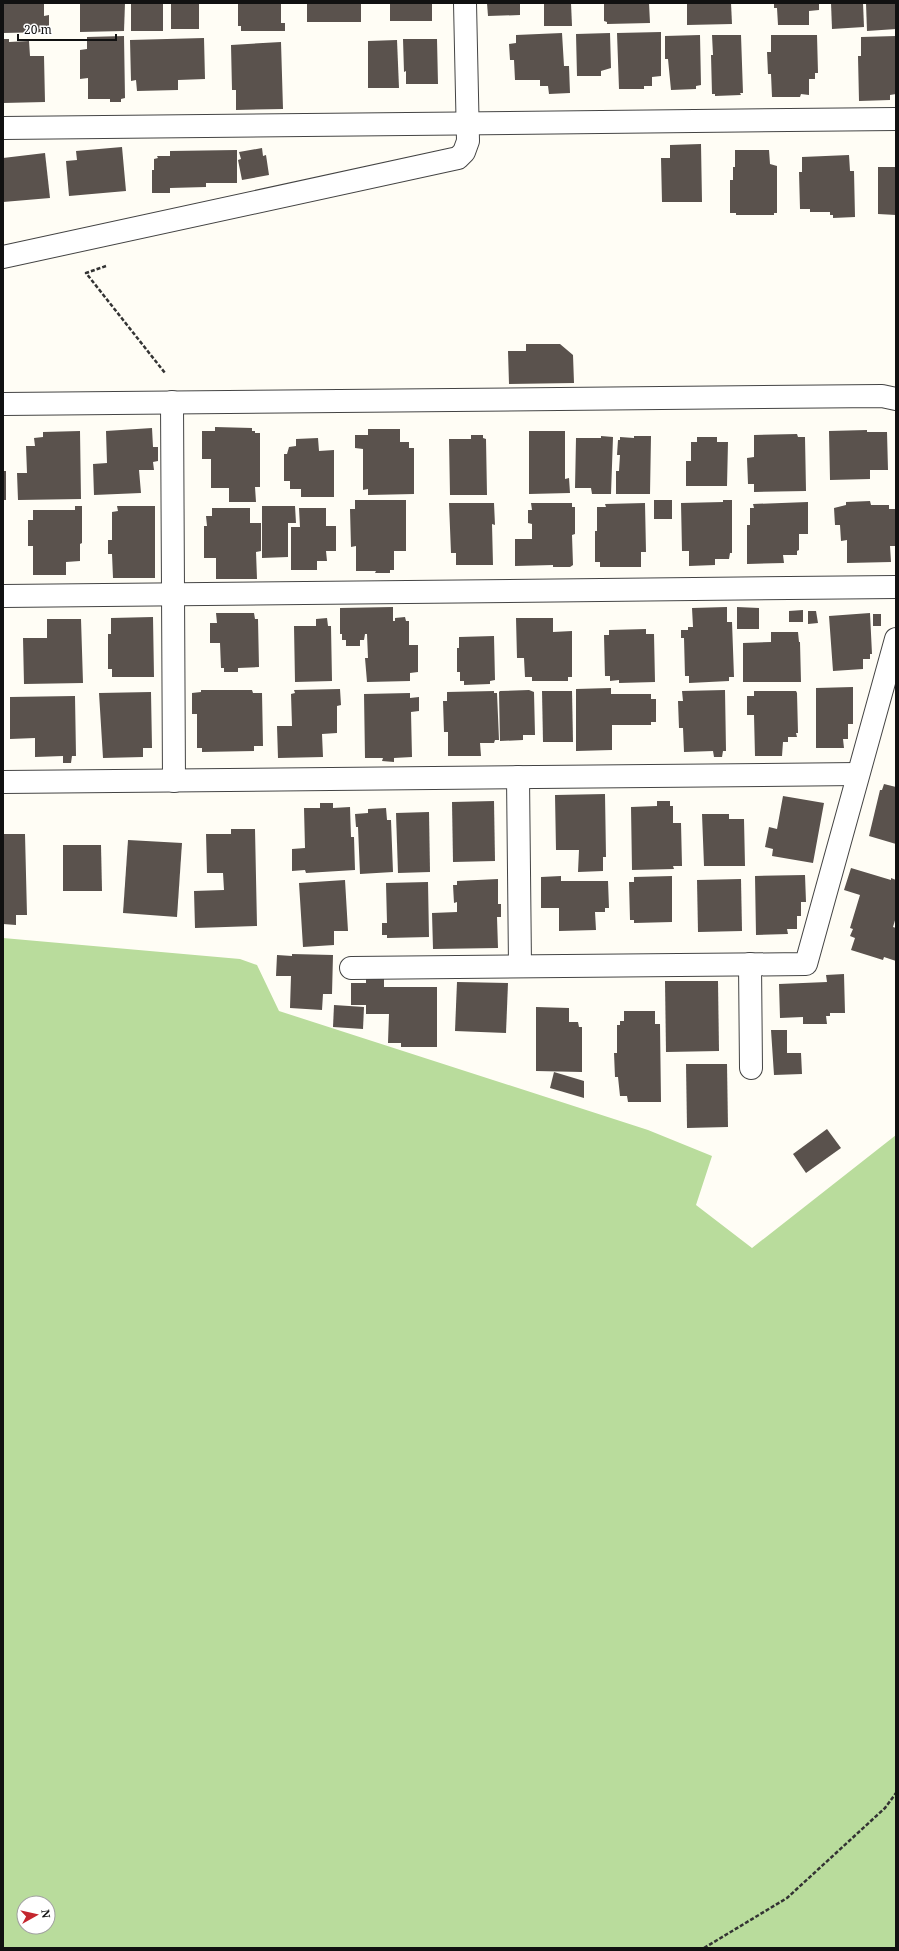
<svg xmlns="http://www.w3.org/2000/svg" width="899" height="1951" viewBox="0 0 899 1951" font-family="'Noto Serif',serif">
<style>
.forest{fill:#b9dc9c;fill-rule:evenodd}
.building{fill:#5a524d}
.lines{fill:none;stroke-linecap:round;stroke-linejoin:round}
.minor-casing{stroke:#444;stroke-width:24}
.path{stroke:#333;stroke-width:2.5;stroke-dasharray:4 2;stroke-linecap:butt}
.minor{stroke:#fff;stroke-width:22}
</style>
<rect width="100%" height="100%" fill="#fffdf5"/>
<!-- forest -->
<path class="forest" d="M3 938 240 959 257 965 279 1011 648 1130 712 1156 696 1205 752 1248 896 1135V1948H3ZM24 1903H48V1927H24Z"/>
<!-- building -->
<g class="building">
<path d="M3 3H44V16L49 15V32L3 33Z"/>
<path d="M80 3H125L124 31 80 32Z"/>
<rect x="131" y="3" width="32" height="28"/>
<rect x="171" y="3" width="28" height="26"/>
<path d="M238 3H281V23H285V31H241V26H238Z"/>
<rect x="307" y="3" width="54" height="19"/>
<rect x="390" y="3" width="42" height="18"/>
<path d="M487 3H520V15L488 16Z"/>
<path d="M544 3H571L572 26H544Z"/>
<path d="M604 3H649L650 23 607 24V22L604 21Z"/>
<path d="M687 3H731L732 24 687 25Z"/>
<path d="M774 3H819V10L809 11V25H778L777 8H774Z"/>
<path d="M831 3H863L864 27 832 29Z"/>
<path d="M866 3H896V29L867 31Z"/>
<path d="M661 32V76L652 77V86H644V89H619L617 33Z"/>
<path d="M562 33 564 66H569L570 93 549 94 548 86H540V80H515L514 60H510L509 44 516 43V35Z"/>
<path d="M610 33 611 68 601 71V76H577L576 34Z"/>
<path d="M700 35 701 85 696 86V89L671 90 668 59H665V36Z"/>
<path d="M712 35H741L743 93H740L741 95 715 96V94H712L711 55H713Z"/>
<path d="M771 35H817L818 73H815V79H809V95L801 94 800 97H772L771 74H768L767 52H771Z"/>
<path d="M124 36 125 98 121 99V102H110V99H88V78L80 79V50L87 49V37Z"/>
<path d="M896 36V94L890 95V100L859 101 858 56H861V37Z"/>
<path d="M204 38 205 79 178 80V90L137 91 136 80 131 81 130 40Z"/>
<path d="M3 39H9V42L29 41 30 56H44L45 102 3 103Z"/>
<path d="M403 39H437L438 84H406V71L404 72Z"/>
<path d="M397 40 399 88H368V41Z"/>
<path d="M281 42 283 109 236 110V90H232L231 45Z"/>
<path d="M701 144 702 202H662L661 158H670V145Z"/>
<path d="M122 147 126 191 69 196 66 161 77 160 76 151Z"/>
<path d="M262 148 263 156 266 155 269 175 242 180 238 160 241 159 239 152Z"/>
<path d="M237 150V183H206V187L170 188V193H152V170H154V159L158 158 157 156H170V151Z"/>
<path d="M735 150H769L770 164 777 166V213H774V215H736V213H730V180H733V167H735Z"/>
<path d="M45 153 50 198 3 202V158Z"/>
<path d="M849 155 850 171H854L855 217 833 218V215H830V212H810V209H800L799 172H802V157Z"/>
<path d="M878 167H896V215L878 214Z"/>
<path d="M526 344H560L573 355 574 383 509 384 508 351H526Z"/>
<path d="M215 427 252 428V431H255V433H260V487H255L256 502H229V488H211V459H202V431H215Z"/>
<path d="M152 428 153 447H158V461L153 462 154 470H139L141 493 94 495 93 464 107 463 106 431Z"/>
<path d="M368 429H400V442H409V448H414V494L368 495V489L363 490V449L355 448V435H368Z"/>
<path d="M867 430V432H887L888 470H870V479L830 480 829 431Z"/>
<path d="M80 431 81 499 18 500 17 473H27L26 446H35L34 438 43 437V432Z"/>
<path d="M529 431H565V479L569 478 570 493 529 494Z"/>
<path d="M797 434 798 437H805L806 491 754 492V484H748L747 458 754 457V435Z"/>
<path d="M471 435H483V438L486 439 487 495H450L449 439H471Z"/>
<path d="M601 436 613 437 611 494H592L591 488H575L576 438H601Z"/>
<path d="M634 436H651L650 494H616V471H619L620 455H617L618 440H620V437L634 438Z"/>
<path d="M697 437H717V442H728L727 486H686V461H691V442H697Z"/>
<path d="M318 438 319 451 334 450V497H301V489H290V481H284V454H287L289 447 296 446V439Z"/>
<rect x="3" y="471" width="3" height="29"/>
<path d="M355 500H406V551H394V570H390V573H375L376 571H356V546L351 547 350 509H355Z"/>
<rect x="654" y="500" width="18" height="19"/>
<path d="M723 500H732V553H730L729 559H715V565L689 566V551H682L681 503 723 502Z"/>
<path d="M870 501 871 505H889V509H895L896 546H890L891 562 847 563V540L841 541 840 525H835L834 508 846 505V502Z"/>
<path d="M808 502V534H799V550L797 551V555H783L784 563 747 564V525H750V508H754L753 504Z"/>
<path d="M449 503H494L495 525 492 524 493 565H456V553H451Z"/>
<path d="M531 503H572V507H575V534L572 535 573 565 570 567H553V565L515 566V539H532V524L528 523V510H532Z"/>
<path d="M645 503 646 552H641V567H600V562H595V531H597V507H606L605 504Z"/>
<path d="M75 506H82V543L80 544V561L66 562V575H33V546H28V520H33V510H75Z"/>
<path d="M117 506H155V578H113L112 554H108V540H112V512L118 511Z"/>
<path d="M262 506H295L296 523H288V557L262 558Z"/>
<path d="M212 508H250V523H261V551L256 552 257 579H216V558H204V526H207L206 516H212Z"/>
<path d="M299 508H326V526H336V551H326L327 561H317V570H291V527H300Z"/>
<path d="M393 607V621H395V618L405 617 406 621H409V645H418V672L410 673V681L367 682 365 658H368L367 634H365L364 640H360V646H346V640H342V634H340V608Z"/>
<path d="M727 607V622H732L734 677H729V681L689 683V676H685L684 638H681V630H688V627H693L692 608Z"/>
<path d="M737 607 759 608V629H737Z"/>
<path d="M803 610V622H789V611Z"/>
<path d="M808 611H816L818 623 808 624Z"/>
<path d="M216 613H254L255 619H258L259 667 238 668V672H224V668H221L220 643H210V623H217Z"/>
<path d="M870 613 872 654H870V659H863V669L833 671 829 616Z"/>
<rect x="873" y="614" width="8" height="12"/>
<path d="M153 617 154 677H112V669H108V634H111V618Z"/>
<path d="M327 618 328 626H331L332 681 295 682 294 626H316V619Z"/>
<path d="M516 618H553V632L572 631V677H568V681H532V677H525L524 658H517Z"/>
<path d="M47 619H81L83 683 24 684 23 638H47Z"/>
<path d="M646 629V634H654L655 682 619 683V680L610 681V676H605L604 635H609V630Z"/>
<path d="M771 632H798L799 642H800L801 682H743V643L771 642Z"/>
<path d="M494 636 495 680 490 681V684L464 685V681H460V672H457V648H459V637Z"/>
<path d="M853 687V724H848V739H843L844 748H816V688Z"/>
<path d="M611 688V694H651V699H656V722H651V725H612V750L576 751V689Z"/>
<path d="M340 689 341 705 337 706V733L322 734 323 757 278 758 277 726H292L291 694 295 693 294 690Z"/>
<path d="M201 690H252L253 693H262L263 746H254V751L202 752V748H197V714H192V693L201 692Z"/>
<path d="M529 690 534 692 535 735H523V740L500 741 499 692 500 691Z"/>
<path d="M725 690 726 751H723L722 757H714L713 751 684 752 683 728H679L678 701H683L682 691Z"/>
<path d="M494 691V693H497L499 740H495L494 743H480L481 756H448V732H444L443 701H447V692Z"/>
<path d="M542 691H572L573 742H543Z"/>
<path d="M754 691H796L797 693 798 733H796L797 737H788V742H783L782 756H755L754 715H747V696H754Z"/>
<path d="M151 692 152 748H143V757L103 758 99 693Z"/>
<path d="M410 693V698L419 697V711L411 712 412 757 394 758V762L382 761 383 758H365L364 694Z"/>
<path d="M75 696 76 756H72L71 763H63V756L35 757V738L10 739V697Z"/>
<path d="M884 784 896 787V844L869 836 880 790H882Z"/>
<path d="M605 794 606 857H603V871L578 872 579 850H556L555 795Z"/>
<path d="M783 796 824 803 813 863 772 856 773 849 765 847 769 827 777 829Z"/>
<path d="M494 801 495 861 453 862 452 802Z"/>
<path d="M657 801H670V806H673V823H681L682 866H673L674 869 632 870 631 807 657 806Z"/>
<path d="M320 803H333V808L350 807 351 837H354L355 870 306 873 305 870 292 871V849L305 848 304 808H320Z"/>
<path d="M386 808 387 820H391L393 872 360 874 358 827H356L355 814 368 813V809Z"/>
<path d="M429 812 430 872 398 873 396 813Z"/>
<path d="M702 814H729V819H744L745 866H704Z"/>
<path d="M231 829H255L257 926 195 928 194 891 224 890 223 873H207L206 834H231Z"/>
<path d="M3 834H25L27 915H16V925L3 924Z"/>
<path d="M128 840 182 843 177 917 123 913Z"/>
<path d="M63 845H101L102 891H63Z"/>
<path d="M851 868 891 880V878L896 880V917L893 927 896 928V961L884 957 883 960 851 950 855 938 850 936 853 929 850 928 860 895 844 890Z"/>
<path d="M805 875 806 902H801V916H797V929H787L788 934 756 935 755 876Z"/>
<path d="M561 876V881H608L609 908H605V912H595L596 930 559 931V908H541V877Z"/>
<path d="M672 876V922L634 923V920H630L629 882H634V877Z"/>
<path d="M498 879V904H501V917H497L498 948 433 949 432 913 457 912V902L454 903 453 885H457V881Z"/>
<path d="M741 879 742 931 698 932 697 880Z"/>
<path d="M345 880 348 931H334V945L303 947 299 883Z"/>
<path d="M428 882 429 937 387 938V935H382V923H387L386 883Z"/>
<path d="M292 954 333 955 332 994H323L322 1010 290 1008 291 976H276L277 955 292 956Z"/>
<path d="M844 974 845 1013H830V1016H826L827 1024H803V1017L780 1018 779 984 827 982 826 975Z"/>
<path d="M366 979H384V987H437V1047H401V1043H388L389 1014H384V1009V1014H366V1005H351V983H366Z"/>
<path d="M665 981H718L719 1051 666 1052Z"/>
<path d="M457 982 508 983 506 1033 455 1031Z"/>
<path d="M334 1005 364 1007 363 1029 333 1027Z"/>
<path d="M536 1007 569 1008V1022H578L579 1027H582V1072L536 1071Z"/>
<path d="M624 1011H655V1024H660L661 1102H628L627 1096H620L618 1077H615L614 1053H617V1025H620V1021H624Z"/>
<path d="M771 1030H787V1053H801L802 1074 774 1075Z"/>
<path d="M686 1064H727L728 1127 687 1128Z"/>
<path d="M554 1072 584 1081V1098L550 1088Z"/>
<path d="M827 1129 841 1148 806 1173 793 1154Z"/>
</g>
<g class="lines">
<defs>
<g id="minor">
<path d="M3 128 896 119"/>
<path d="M3 257 458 158 464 152 468 141 465 3"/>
<path d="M172 402 174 781"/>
<path d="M3 404 882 396 896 399"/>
<path d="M3 596 896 587"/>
<path d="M518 777 520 966"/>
<path d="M3 782 858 774"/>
<path d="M750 964 751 1068"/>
<path d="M351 968 806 964 896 639"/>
</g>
</defs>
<!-- minor casing -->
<use href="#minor" class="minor-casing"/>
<!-- path -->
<g class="path">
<path d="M106 266 86 273 165 373"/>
<path d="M704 1948 787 1898 885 1808 896 1793"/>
</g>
<!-- minor -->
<use href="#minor" class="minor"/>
</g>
<!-- border -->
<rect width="899" height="1951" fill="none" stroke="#111111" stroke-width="8"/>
<!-- north arrow -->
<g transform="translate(36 1915) rotate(82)"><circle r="19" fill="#ffffff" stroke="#a0a0a0"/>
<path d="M0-3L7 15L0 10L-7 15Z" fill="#c4262e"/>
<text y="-6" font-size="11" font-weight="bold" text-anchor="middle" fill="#111111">N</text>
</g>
<!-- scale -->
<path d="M18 34v6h98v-6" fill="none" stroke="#111111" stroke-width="2"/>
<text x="24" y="34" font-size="12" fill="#111111" stroke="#ffffff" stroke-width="3" paint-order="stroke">20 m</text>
</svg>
